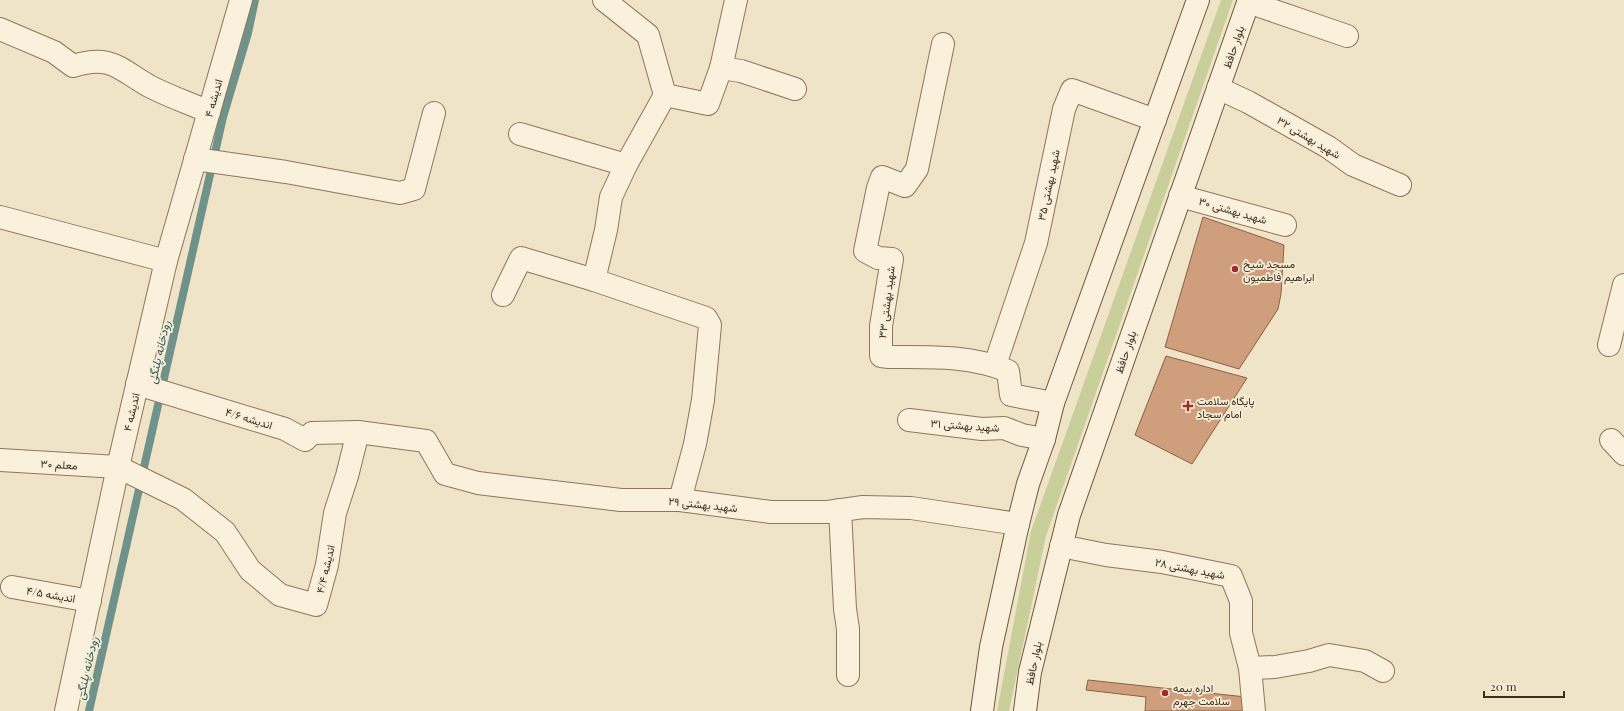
<svg xmlns="http://www.w3.org/2000/svg" width="1624" height="711" viewBox="0 0 1624 711" font-family="'Playfair Display',Vazirmatn,serif">
<style>
.green{fill:#c9cf9b}
.lines{fill:none;stroke-linecap:round;stroke-linejoin:round}
.stream{stroke:#6f938a;stroke-width:8}
.building{fill:#cf9f7d;stroke:#8d5f41}
.minor-casing{stroke:#8d765c;stroke-width:24}
.secondary-casing{stroke:#6f573f;stroke-width:24}
.minor{stroke:#faf1dc;stroke-width:22}
.secondary{stroke:#faf1dc;stroke-width:22}
.poi-dot{fill:#9e2a2b;stroke:#f7eed8;stroke-width:1.5}
.labels{text-anchor:middle;dominant-baseline:central;stroke-width:3.5;stroke-linejoin:round;paint-order:stroke}
.street-label{font-size:11px;fill:#3d2e20;stroke:#f7eed8}
.poi-label{font-size:11px;fill:#3d2e20;stroke:#f7eed8;text-anchor:start}
.water-label{font-size:12px;font-style:italic;fill:#2f5d5a;stroke:#f7eed8}
</style>
<rect width="100%" height="100%" fill="#f0e4c8"/>
<!-- green -->
<path class="green" d="M1221 0H1233L1046 536 1009 711H997L1031 531Z"/>
<g class="lines">
<!-- stream -->
<path class="stream" d="M89 711 223 117 248 33 255 0"/>
</g>
<!-- building -->
<g class="building">
<path d="M1203 217 1284 245 1281 294 1278 309 1239 369 1165 347Z"/>
<path d="M1166 356 1247 378 1192 464 1135 435Z"/>
<path d="M1088 680 1246 697 1245 711H1145L1146 697 1086 690Z"/>
</g>
<g class="lines">
<defs>
<g id="minor">
<path d="M604 0 648 35 665 95"/>
<path d="M1248 2 1347 36"/>
<path d="M0 29 54 52 73 66C111 54 119 69 149 86 168 96 189 103 209 112"/>
<path d="M943 44 917 169 905 186 882 177 878 188 865 251 878 258 892 259 881 326V356L889 357C929 357 970 355 1008 371L1011 395 1053 403"/>
<path d="M721 68 741 71 795 89"/>
<path d="M1218 88 1248 102 1328 147 1353 165 1400 185"/>
<path d="M520 134 626 165"/>
<path d="M195 159 286 172 400 193 414 189 434 113"/>
<path d="M1180 196 1285 225"/>
<path d="M0 217 166 261"/>
<path d="M503 295 521 258 594 280"/>
<path d="M1609 345 1624 285"/>
<path d="M995 365 1036 243 1064 109 1072 90 1155 120"/>
<path d="M137 384 285 429 305 440 312 433 358 432 426 441 445 474 478 483 621 500H680L771 512H828L863 507 911 508 1018 524"/>
<path d="M909 420 982 429 1004 428 1022 435 1044 439"/>
<path d="M1611 440 1624 454"/>
<path d="M0 460 118 467 183 499 225 532 250 570 280 595 316 605 327 565 335 513 347 476 358 432"/>
<path d="M680 500 695 444 703 400 710 325 706 318 594 280 606 230 611 197 626 165 665 95 708 104 721 68 736 0"/>
<path d="M840 510 845 609 848 629V675"/>
<path d="M1061 546 1106 555 1162 562 1231 576 1241 601V633L1250 668 1254 711"/>
<path d="M12 587 90 601"/>
<path d="M1250 668 1275 667 1309 661 1329 655 1365 661 1383 671"/>
<path d="M66 711 118 467 166 261 241 0"/>
</g>
<g id="secondary">
<path d="M982 711 991 647 1018 524 1028 484 1044 439 1053 403 1198 0"/>
<path d="M1025 711 1030 672 1069 515 1249 0"/>
</g>
</defs>
<!-- minor casing -->
<use href="#minor" class="minor-casing"/>
<!-- secondary casing -->
<use href="#secondary" class="secondary-casing"/>
<!-- minor -->
<use href="#minor" class="minor"/>
<!-- secondary -->
<use href="#secondary" class="secondary"/>
</g>
<!-- markers -->
<g class="poi-dot">
<circle cx="1235" cy="269" r="4"/>
<path d="M1186 400h4v4h4v4h-4v4h-4v-4h-4v-4h4z"/>
<circle cx="1165" cy="693" r="4"/>
</g>
<g class="labels">
<!-- street labels -->
<g class="street-label">
<text transform="translate(1233 47) rotate(-71)">بلوار حافظ</text>
<text transform="translate(213 98) rotate(-74)">اندیشه ۴</text>
<text transform="translate(1309 137) rotate(31)">شهید بهشتی ۳۲</text>
<text transform="translate(1048 185) rotate(-78)">شهید بهشتی ۳۵</text>
<text transform="translate(1233 210) rotate(16)">شهید بهشتی ۳۰</text>
<text transform="translate(886 302) rotate(-83)">شهید بهشتی ۳۳</text>
<text transform="translate(1125 352) rotate(-71)">بلوار حافظ</text>
<text transform="translate(131 412) rotate(-77)">اندیشه ۴</text>
<text transform="translate(249 418) rotate(17)">اندیشه ۴/۶</text>
<text transform="translate(965 425) rotate(4)">شهید بهشتی ۳۱</text>
<text transform="translate(59 464) rotate(3)">معلم ۳۰</text>
<text transform="translate(703 504) rotate(6)">شهید بهشتی ۲۹</text>
<text transform="translate(1190 568) rotate(11)">شهید بهشتی ۲۸</text>
<text transform="translate(325 569) rotate(-77)">اندیشه ۴/۴</text>
<text transform="translate(51 594) rotate(10)">اندیشه ۴/۵</text>
<text transform="translate(1033 663) rotate(-78)">بلوار حافظ</text>
</g>
<!-- poi labels -->
<g class="poi-label">
<text x="1243" y="263">مسجد شیخ<tspan x="1243" dy="13">ابراهیم فاطمیون</tspan></text>
<text x="1197" y="400">پایگاه سلامت<tspan x="1197" dy="13">امام سجاد</tspan></text>
<text x="1173" y="687">اداره بیمه<tspan x="1173" dy="13">سلامت جهرم</tspan></text>
</g>
<!-- water labels -->
<g class="water-label">
<text transform="translate(158 352) rotate(-77)">رودخانه پلنگی</text>
<text transform="translate(86 668) rotate(-77)">رودخانه پلنگی</text>
</g>
</g>
<!-- scale -->
<path d="M1484 691v6h80v-6" fill="none" stroke="#3d2e20" stroke-width="2"/>
<text x="1490" y="691" font-size="12" fill="#3d2e20" stroke="#f7eed8" stroke-width="3" paint-order="stroke">20 m</text>
</svg>
